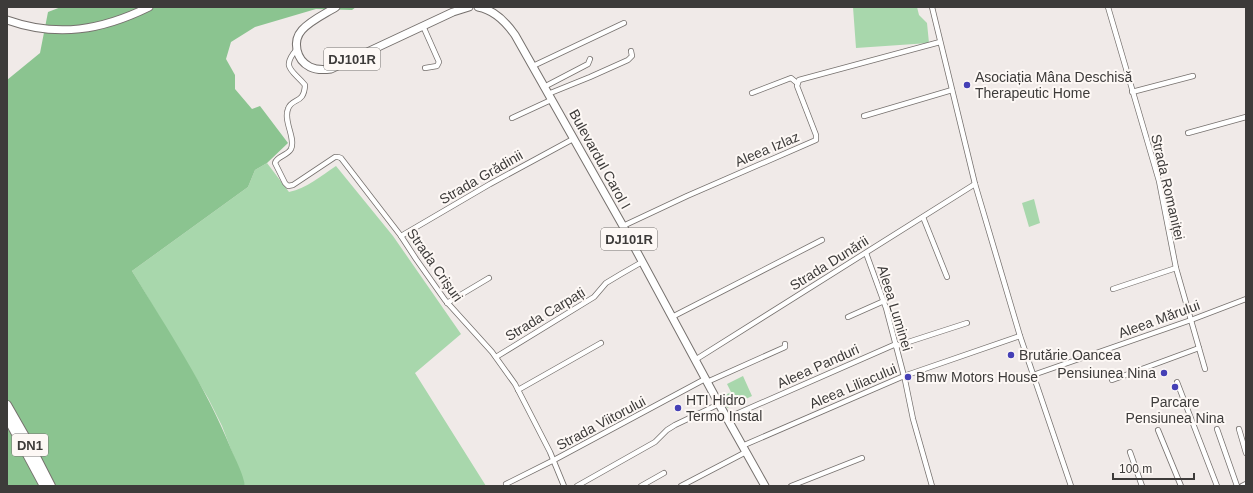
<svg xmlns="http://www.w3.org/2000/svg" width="1253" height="493" viewBox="0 0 1253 493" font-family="Helvetica,sans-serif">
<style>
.green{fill:#a8d7ac}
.forest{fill:#8bc490}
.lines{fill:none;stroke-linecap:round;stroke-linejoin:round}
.minor-casing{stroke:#76716e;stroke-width:6}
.primary-casing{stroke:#76716e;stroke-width:9}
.trunk-casing{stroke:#76716e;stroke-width:10}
.minor{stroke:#fff;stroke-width:4.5}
.primary{stroke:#fff;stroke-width:7}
.trunk{stroke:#fff;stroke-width:8}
.poi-dot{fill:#4540b6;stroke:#fdf8f5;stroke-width:1.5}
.labels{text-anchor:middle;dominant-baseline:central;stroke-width:4;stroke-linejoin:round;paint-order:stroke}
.shield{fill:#fdf8f5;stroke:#777472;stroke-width:1}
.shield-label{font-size:13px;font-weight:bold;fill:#3d3b3a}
.poi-label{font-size:14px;fill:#3d3b3a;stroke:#fdf8f5;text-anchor:start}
.street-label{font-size:14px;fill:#3d3b3a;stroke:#fdf8f5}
</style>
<rect width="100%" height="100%" fill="#f0eae8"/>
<!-- green -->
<g class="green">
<path d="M853 7H917L919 15 927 23 929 43 856 48Z"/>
<path d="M267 163 289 192C307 188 321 176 336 166L393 236 461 334 415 373 486 486H245L222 426 208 398 132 271 248 187 255 170Z"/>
<path d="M1034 199 1040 223 1029 227 1022 203Z"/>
<path d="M743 376 752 396 727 408 722 397 731 392 727 384Z"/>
</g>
<!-- forest -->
<path class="forest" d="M61 7H356L352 10 316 9 255 27 231 42 226 59 235 75V89L252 109 260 106 288 143 267 163 255 170 248 187 132 271C167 329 206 386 231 449 236 461 243 473 245 486H7V80L40 53 48 12Z"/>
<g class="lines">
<defs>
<g id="minor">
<path d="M932 7 975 184 1020 336 1071 486"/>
<path d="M1108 7 1159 181 1176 268 1205 369"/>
<path d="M423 26 439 62 437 66 425 68"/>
<path d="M297 49C280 68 293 70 305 85 304 105 292 97 288 109 283 121 296 138 291 149 287 156 277 156 275 163L285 183 288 186 293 185 335 157H338L341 158 401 236 416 259 445 300 492 352 515 384 550 452 564 486"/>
<path d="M533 66 624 23"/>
<path d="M544 87 588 64 590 59"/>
<path d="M1132 92 1193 76"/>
<path d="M752 93 791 78 797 83"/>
<path d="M548 94 590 77 628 60 632 56 631 51"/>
<path d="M864 116 952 90"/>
<path d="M512 118 551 100"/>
<path d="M1188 133 1246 117"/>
<path d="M923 217 947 277"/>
<path d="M623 226 687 196 816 140V135L797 86 799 80 940 42"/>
<path d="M401 236 490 184 573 139"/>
<path d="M866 253 886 308 905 380 913 419 932 486"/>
<path d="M1113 289 1176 268"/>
<path d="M447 303 489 278"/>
<path d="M672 317 822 240"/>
<path d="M848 317 884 301"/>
<path d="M896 346 967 323"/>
<path d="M496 357 594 297 606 283 621 274 642 262"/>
<path d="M695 360 975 184"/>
<path d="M1033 375 1191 320 1246 299"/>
<path d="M1112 380 1199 348"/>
<path d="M707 382 783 348 785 347V344"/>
<path d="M1177 382 1217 486"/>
<path d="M518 390 601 343"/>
<path d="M727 418 896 344"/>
<path d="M1217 429 1237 486"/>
<path d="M1239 429 1246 453"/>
<path d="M1158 430 1181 486"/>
<path d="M742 446 904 376 1020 336"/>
<path d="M1130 452 1142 486"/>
<path d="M506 484 554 460 705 379"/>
<path d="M577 486 655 442 667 430 675 425 719 404"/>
<path d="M641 486 664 473"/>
<path d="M681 486 746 452"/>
<path d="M791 486 862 458"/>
<path d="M1242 486 1246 484"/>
</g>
<g id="primary">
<path d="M336 7C325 14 311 20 302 30 292 41 296 60 310 67 316 70 324 70 331 69L453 12 469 7"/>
<path d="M478 7C495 10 506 22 515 35L623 226 719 404 765 486"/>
<path d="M7 20C58 38 102 30 149 7"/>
</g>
<g id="trunk">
<path d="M7 405 31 447 51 486"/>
<path d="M7 417 44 486"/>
</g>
</defs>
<!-- minor casing -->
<use href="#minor" class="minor-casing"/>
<!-- primary casing -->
<use href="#primary" class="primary-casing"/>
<!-- trunk casing -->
<use href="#trunk" class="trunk-casing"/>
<!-- minor -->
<use href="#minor" class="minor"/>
<!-- primary -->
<use href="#primary" class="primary"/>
<!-- trunk -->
<use href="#trunk" class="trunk"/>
</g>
<!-- markers -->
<g class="poi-dot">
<circle cx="967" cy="85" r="4"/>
<circle cx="1011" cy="355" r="4"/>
<circle cx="1164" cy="373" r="4"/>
<circle cx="908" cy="377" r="4"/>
<circle cx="1175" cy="387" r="4"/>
<circle cx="678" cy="408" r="4"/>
</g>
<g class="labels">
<!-- shield labels -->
<g class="shield">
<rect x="324" y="48" width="56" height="22" rx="3"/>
<rect x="601" y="228" width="56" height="22" rx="3"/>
<rect x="12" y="434" width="36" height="22" rx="3"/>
</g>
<g class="shield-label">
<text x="352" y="59">DJ101R</text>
<text x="629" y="239">DJ101R</text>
<text x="30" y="445">DN1</text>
</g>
<!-- poi labels -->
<g class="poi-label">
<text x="975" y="77">Asociația Mâna Deschisă<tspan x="975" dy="16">Therapeutic Home</tspan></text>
<text x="1019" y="355">Brutărie Oancea</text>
<text x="1156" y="373" text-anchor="end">Pensiunea Nina</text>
<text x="916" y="377">Bmw Motors House</text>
<text x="686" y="400">HTI Hidro<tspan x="686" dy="16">Termo Instal</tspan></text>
<text x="1175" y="402" text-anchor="middle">Parcare<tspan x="1175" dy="16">Pensiunea Nina</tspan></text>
</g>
<!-- street labels -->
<g class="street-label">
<text transform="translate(767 149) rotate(-23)">Aleea Izlaz</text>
<text transform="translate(600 159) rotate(61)">Bulevardul Carol I</text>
<text transform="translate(481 177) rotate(-30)">Strada Grădinii</text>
<text transform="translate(1168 187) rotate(77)">Strada Romaniței</text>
<text transform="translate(829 263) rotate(-32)">Strada Dunării</text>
<text transform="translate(435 265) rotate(55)">Strada Crișuri</text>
<text transform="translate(895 308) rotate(73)">Aleea Luminei</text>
<text transform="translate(545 314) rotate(-31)">Strada Carpați</text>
<text transform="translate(1159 319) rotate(-20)">Aleea Mărului</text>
<text transform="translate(818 366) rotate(-24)">Aleea Panduri</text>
<text transform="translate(853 386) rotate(-23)">Aleea Liliacului</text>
<text transform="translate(601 423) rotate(-28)">Strada Viitorului</text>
</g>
</g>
<!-- border -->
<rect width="1253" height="493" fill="none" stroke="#3d3b3a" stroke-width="16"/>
<!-- scale -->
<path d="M1113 473v6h81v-6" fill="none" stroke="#3d3b3a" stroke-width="2"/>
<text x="1119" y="473" font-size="12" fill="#3d3b3a" stroke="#fdf8f5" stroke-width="3" paint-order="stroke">100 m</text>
</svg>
